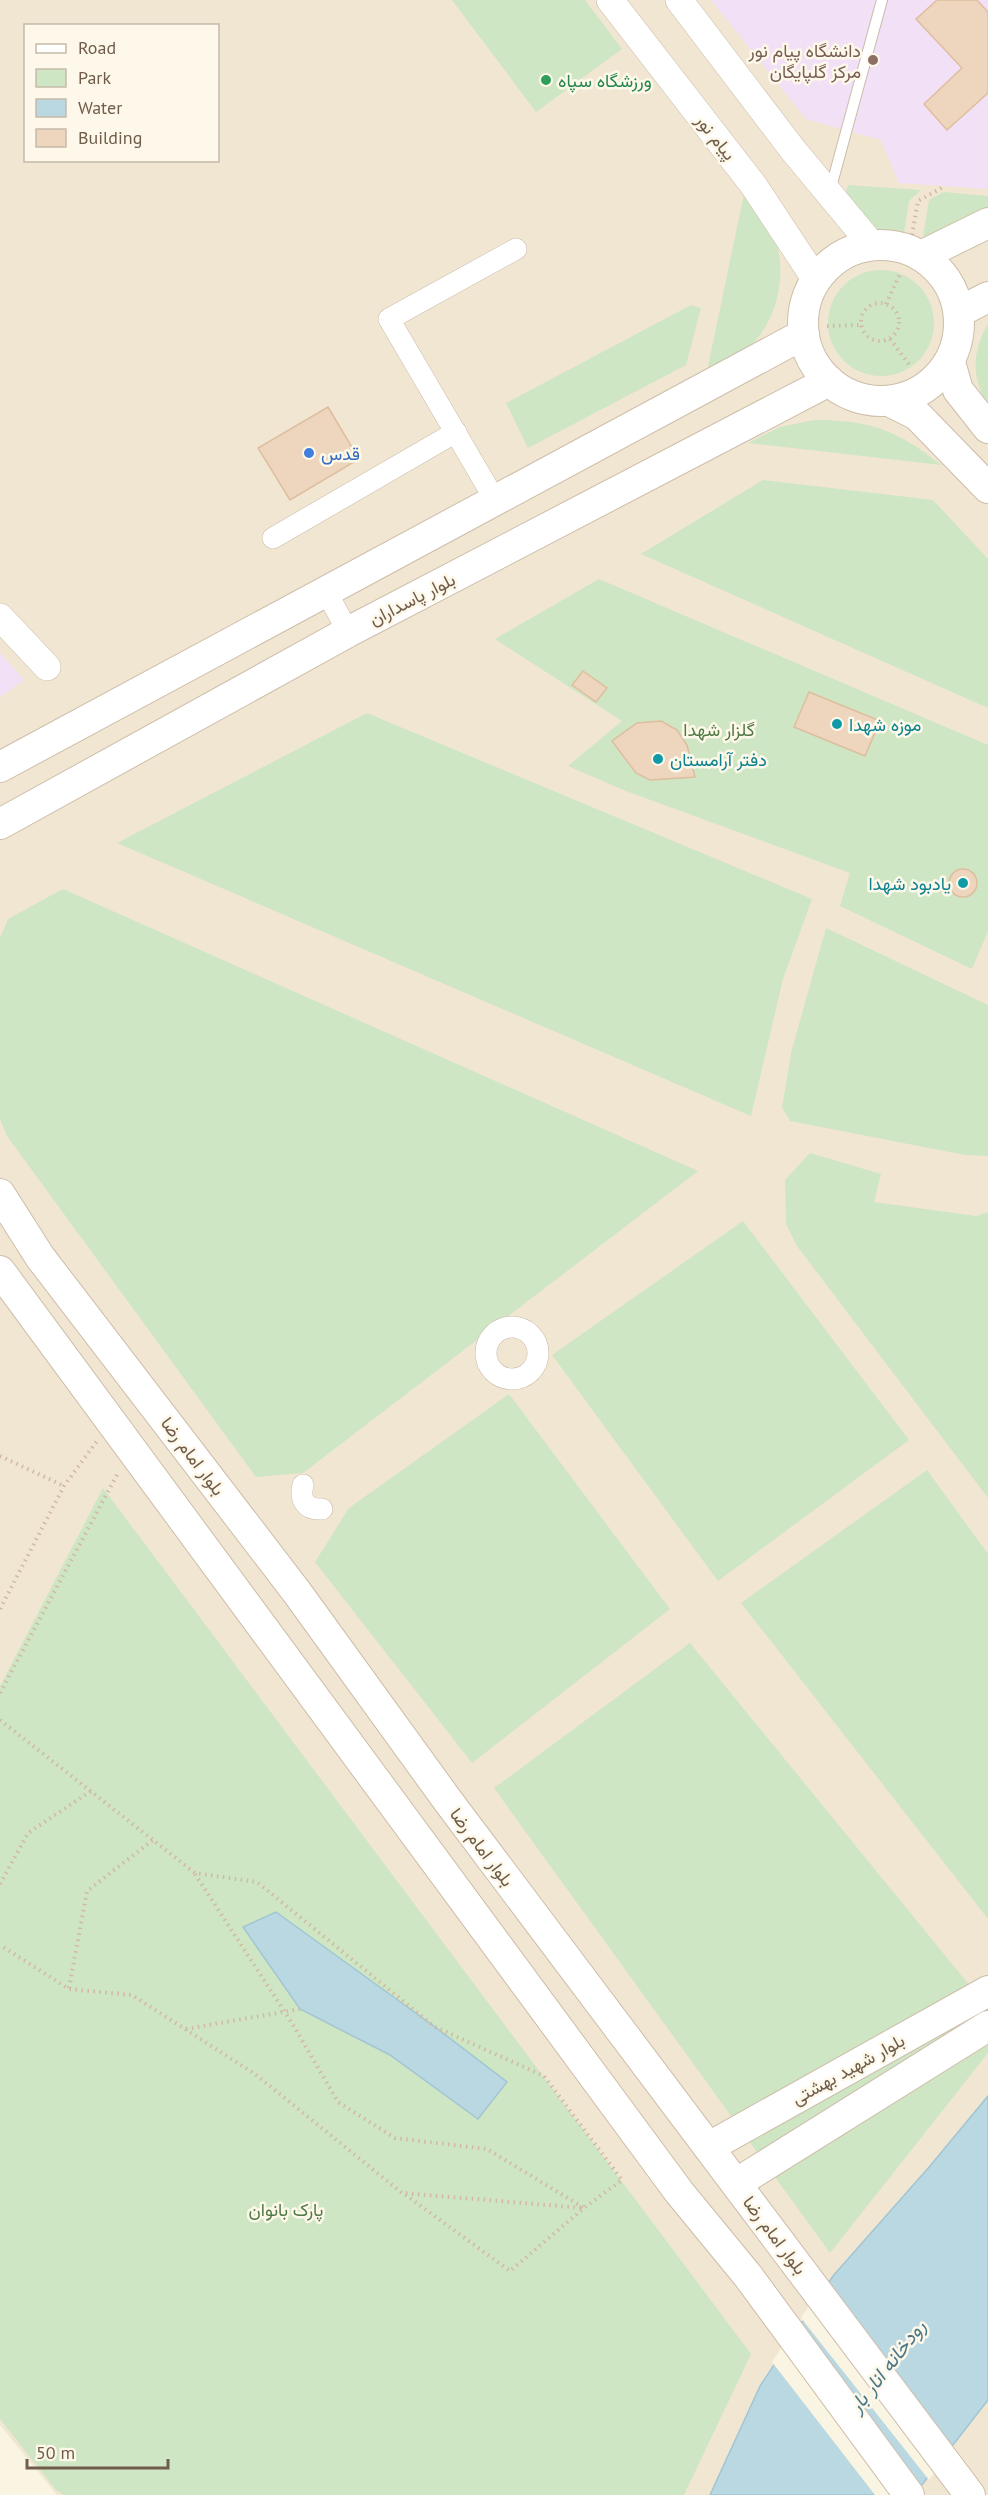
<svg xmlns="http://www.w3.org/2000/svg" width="988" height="2495" viewBox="0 0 988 2495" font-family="'PT Sans',Vazirmatn,sans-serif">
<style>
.residential{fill:#f1e6d2;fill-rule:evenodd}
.education{fill:#f1e0f6}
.green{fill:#cee6c3}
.water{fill:#bad8e2;stroke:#a1c5d3;stroke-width:1.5}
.pier{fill:#faf4e3}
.building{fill:#edd6bd;stroke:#debe9f;stroke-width:1.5}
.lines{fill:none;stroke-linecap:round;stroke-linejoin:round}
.service-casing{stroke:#cabcab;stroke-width:12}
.minor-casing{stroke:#cabcab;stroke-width:22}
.tertiary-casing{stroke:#cabcab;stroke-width:28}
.secondary-casing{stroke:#cdbda9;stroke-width:32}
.path{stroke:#d2b9a1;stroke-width:4;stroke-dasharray:1.5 4.5;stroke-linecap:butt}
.service{stroke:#fff;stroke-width:10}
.minor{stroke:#fff;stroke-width:21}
.tertiary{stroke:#fff;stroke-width:27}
.secondary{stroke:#fff;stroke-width:30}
.education-dot{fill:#8d6e63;stroke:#fdf8e9;stroke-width:2}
.leisure-dot{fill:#2e9e5b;stroke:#fdf8e9;stroke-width:2}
.shop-dot{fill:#3f7fe0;stroke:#fdf8e9;stroke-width:2}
.culture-dot{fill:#0f9aa8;stroke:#fdf8e9;stroke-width:2}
.labels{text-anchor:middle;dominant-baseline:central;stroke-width:5;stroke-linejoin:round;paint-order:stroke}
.education-label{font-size:18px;fill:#785e54;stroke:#fdf8e9;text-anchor:end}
.leisure-label{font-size:18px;fill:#27864d;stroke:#fdf8e9;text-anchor:start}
.street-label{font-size:18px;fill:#705c4b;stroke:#fdf8e9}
.shop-label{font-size:18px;fill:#366cbe;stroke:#fdf8e9;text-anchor:start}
.culture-label{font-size:18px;fill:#0d838f;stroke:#fdf8e9;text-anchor:start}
.park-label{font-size:18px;fill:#517a47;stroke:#fdf8e9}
.water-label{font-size:20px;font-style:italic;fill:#4b7889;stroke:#fdf8e9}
</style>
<rect width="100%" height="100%" fill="#faf4e3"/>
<!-- residential -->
<path class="residential" d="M0 0H988V2495H57L0 2425ZM26 26H218V160H26Z"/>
<!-- education -->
<g class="education">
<path d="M711 0H988V189L899 183 881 140 806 119Z"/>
<path d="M0 653 24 680 0 697Z"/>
</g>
<!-- green -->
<g class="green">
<path d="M452 0H585L622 49 536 112Z"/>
<path d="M848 185 921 190 909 201 904 234 877 232 846 193Z"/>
<path d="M944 192 988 196V209L922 243 929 200Z"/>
<path d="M744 194C752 203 762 212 768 222 792 265 780 326 740 355 730 362 717 366 707 371Z"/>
<circle cx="881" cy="323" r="53"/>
<path d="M691 305 701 308 686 365 528 448 506 403Z"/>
<path d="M988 324V408C973 378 970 355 988 324Z"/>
<path d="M814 420C870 420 897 430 941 465L748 443 780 427Z"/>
<path d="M763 480 933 500 988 559V708L641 554Z"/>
<path d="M599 579 988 745V931L972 969 840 906 850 873 626 791 568 766 622 721 495 639Z"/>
<path d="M367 713 812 899 783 979 751 1116 117 843Z"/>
<path d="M63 889 698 1171 303 1473 256 1477 7 1136 0 1119V938L8 919Z"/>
<path d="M826 928 988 1005V1156L965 1155 790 1121 782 1107 792 1049Z"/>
<path d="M810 1153 881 1174 874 1202 976 1216 988 1212V1498L797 1246 786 1224 785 1180Z"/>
<path d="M743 1221 909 1440 718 1581 552 1355Z"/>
<path d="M509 1394 670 1609 472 1763 315 1562 349 1508Z"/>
<path d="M927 1470 988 1554V1919L741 1603Z"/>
<path d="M103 1488 751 2354 684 2495H64L56 2490 0 2419V1686Z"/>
<path d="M690 1643 988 2008V2053L830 2253 494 1788Z"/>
</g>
<!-- water -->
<g class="water">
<path d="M276 1912 435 2027 507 2082 478 2119 390 2055 300 2009 243 1927Z"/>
<path d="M988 2096V2400L914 2495H710L760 2386 833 2276 930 2166Z"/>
</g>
<!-- pier -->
<g class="pier">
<path d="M823 2285 952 2450 929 2480 801 2318Z"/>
<path d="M792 2332 918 2495H875L772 2362Z"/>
</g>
<!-- building -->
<g class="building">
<path d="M937 0H977L988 12V93L947 130 924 104 962 68 916 19Z"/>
<path d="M328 407 359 459 290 500 258 448Z"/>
<path d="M583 671 607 688 596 702 572 685Z"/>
<path d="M809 692 880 721 865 756 794 727Z"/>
<path d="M661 721 677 730 687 745 695 777 650 780 636 773 612 741 637 723Z"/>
<circle cx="963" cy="883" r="14"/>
</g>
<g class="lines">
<defs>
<path id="service" d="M830 191 882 0"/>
<g id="minor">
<path d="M495 500 389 319 516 249"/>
<path d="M273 538 456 432"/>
<path d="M326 591 348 632"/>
<circle cx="512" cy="1353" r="26"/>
<path d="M303 1485C299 1500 306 1510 322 1509"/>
</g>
<g id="tertiary">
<path d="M610 0 754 186 816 280"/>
<path d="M679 0 793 150 872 245"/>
<path d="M0 617 47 667"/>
</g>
<g id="secondary">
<circle cx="881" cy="323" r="78"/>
<path d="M921 256 988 223"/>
<path d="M959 312 988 297"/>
<path d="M950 362 958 390 988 428"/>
<path d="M889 401 917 415 988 488"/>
<path d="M0 767 804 334"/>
<path d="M0 824 348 632 829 381"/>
<path d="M0 1194 40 1257 296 1591 448 1801 970 2495"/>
<path d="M0 1271 679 2192 748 2276 909 2495"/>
<path d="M709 2147 988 1991"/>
<path d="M737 2183 988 2026"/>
</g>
</defs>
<!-- service casing -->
<use href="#service" class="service-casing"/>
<!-- minor casing -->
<use href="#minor" class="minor-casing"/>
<!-- tertiary casing -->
<use href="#tertiary" class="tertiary-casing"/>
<!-- secondary casing -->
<use href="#secondary" class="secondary-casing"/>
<!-- path -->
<g class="path">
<path d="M912 235 918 201 945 186"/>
<circle cx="880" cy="322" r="19"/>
<path d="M886 304 900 274"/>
<path d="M827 326 860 325"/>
<path d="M890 339 911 367"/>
<path d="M0 1456 64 1486"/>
<path d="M0 1609 64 1486 97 1441"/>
<path d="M0 1693 119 1471"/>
<path d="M0 1720 195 1873 257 1882 435 2027 544 2076 622 2180 584 2208 402 2193 255 2074 132 1995 69 1989 0 1945"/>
<path d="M195 1874 292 2023 338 2102 395 2138 487 2149 584 2208 510 2271 403 2193"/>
<path d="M0 1884 28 1833 91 1791"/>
<path d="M69 1988 87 1891 153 1840"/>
<path d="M186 2029 300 2009"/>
</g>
<!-- service -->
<use href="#service" class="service"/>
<!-- minor -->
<use href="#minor" class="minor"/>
<!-- tertiary -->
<use href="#tertiary" class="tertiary"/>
<!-- secondary -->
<use href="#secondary" class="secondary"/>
</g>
<!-- markers -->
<circle class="education-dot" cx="873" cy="60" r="6"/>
<circle class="leisure-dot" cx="546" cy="80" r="6"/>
<circle class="shop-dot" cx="309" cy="453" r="6"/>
<g class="culture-dot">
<circle cx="837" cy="724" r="6"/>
<circle cx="658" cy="759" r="6"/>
<circle cx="963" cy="883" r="6"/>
</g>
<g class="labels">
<!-- education labels -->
<g class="education-label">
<text x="861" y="50">دانشگاه پیام نور<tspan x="861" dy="21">مرکز گلپایگان</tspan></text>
</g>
<!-- leisure labels -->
<g class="leisure-label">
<text x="558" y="80">ورزشگاه سپاه</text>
</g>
<!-- street labels -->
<g class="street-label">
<text transform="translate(716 137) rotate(52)">پیام نور</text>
<text transform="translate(412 599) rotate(-27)">بلوار پاسداران</text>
<text transform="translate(193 1456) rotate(53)">بلوار امام رضا</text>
<text transform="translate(482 1847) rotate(53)">بلوار امام رضا</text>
<text transform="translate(848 2069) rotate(-29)">بلوار شهید بهشتی</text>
<text transform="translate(775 2235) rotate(53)">بلوار امام رضا</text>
</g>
<!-- shop labels -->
<g class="shop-label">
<text x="321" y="453">قدس</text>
</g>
<!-- culture labels -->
<g class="culture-label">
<text x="849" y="724">موزه شهدا</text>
<text x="670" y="759">دفتر آرامستان</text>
<text x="951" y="883" text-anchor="end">یادبود شهدا</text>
</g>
<!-- park labels -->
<g class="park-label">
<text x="719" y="729">گلزار شهدا</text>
<text x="286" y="2209">پارک بانوان</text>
</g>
<!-- water labels -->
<g class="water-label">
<text transform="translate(887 2366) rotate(-52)">رودخانه انار بار</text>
</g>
</g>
<!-- legend -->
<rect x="24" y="24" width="195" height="138" fill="#fdf8e9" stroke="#c5baaa" stroke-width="1.5"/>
<rect x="36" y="44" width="30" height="9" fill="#ffffff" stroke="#c5baaa" stroke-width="1.5"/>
<text x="78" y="54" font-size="18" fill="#705c4b">Road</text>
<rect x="36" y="69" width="30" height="18" fill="#cee6c3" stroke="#c5baaa" stroke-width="1.5"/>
<text x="78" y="84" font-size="18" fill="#705c4b">Park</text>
<rect x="36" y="99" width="30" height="18" fill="#bad8e2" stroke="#c5baaa" stroke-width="1.5"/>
<text x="78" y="114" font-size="18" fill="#705c4b">Water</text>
<rect x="36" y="129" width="30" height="18" fill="#edd6bd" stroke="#c5baaa" stroke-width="1.5"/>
<text x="78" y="144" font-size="18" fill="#705c4b">Building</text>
<!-- scale -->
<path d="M27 2459v9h141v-9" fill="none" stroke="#705c4b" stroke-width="3"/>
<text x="36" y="2459" font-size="18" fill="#705c4b" stroke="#fdf8e9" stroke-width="4.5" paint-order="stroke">50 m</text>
</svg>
